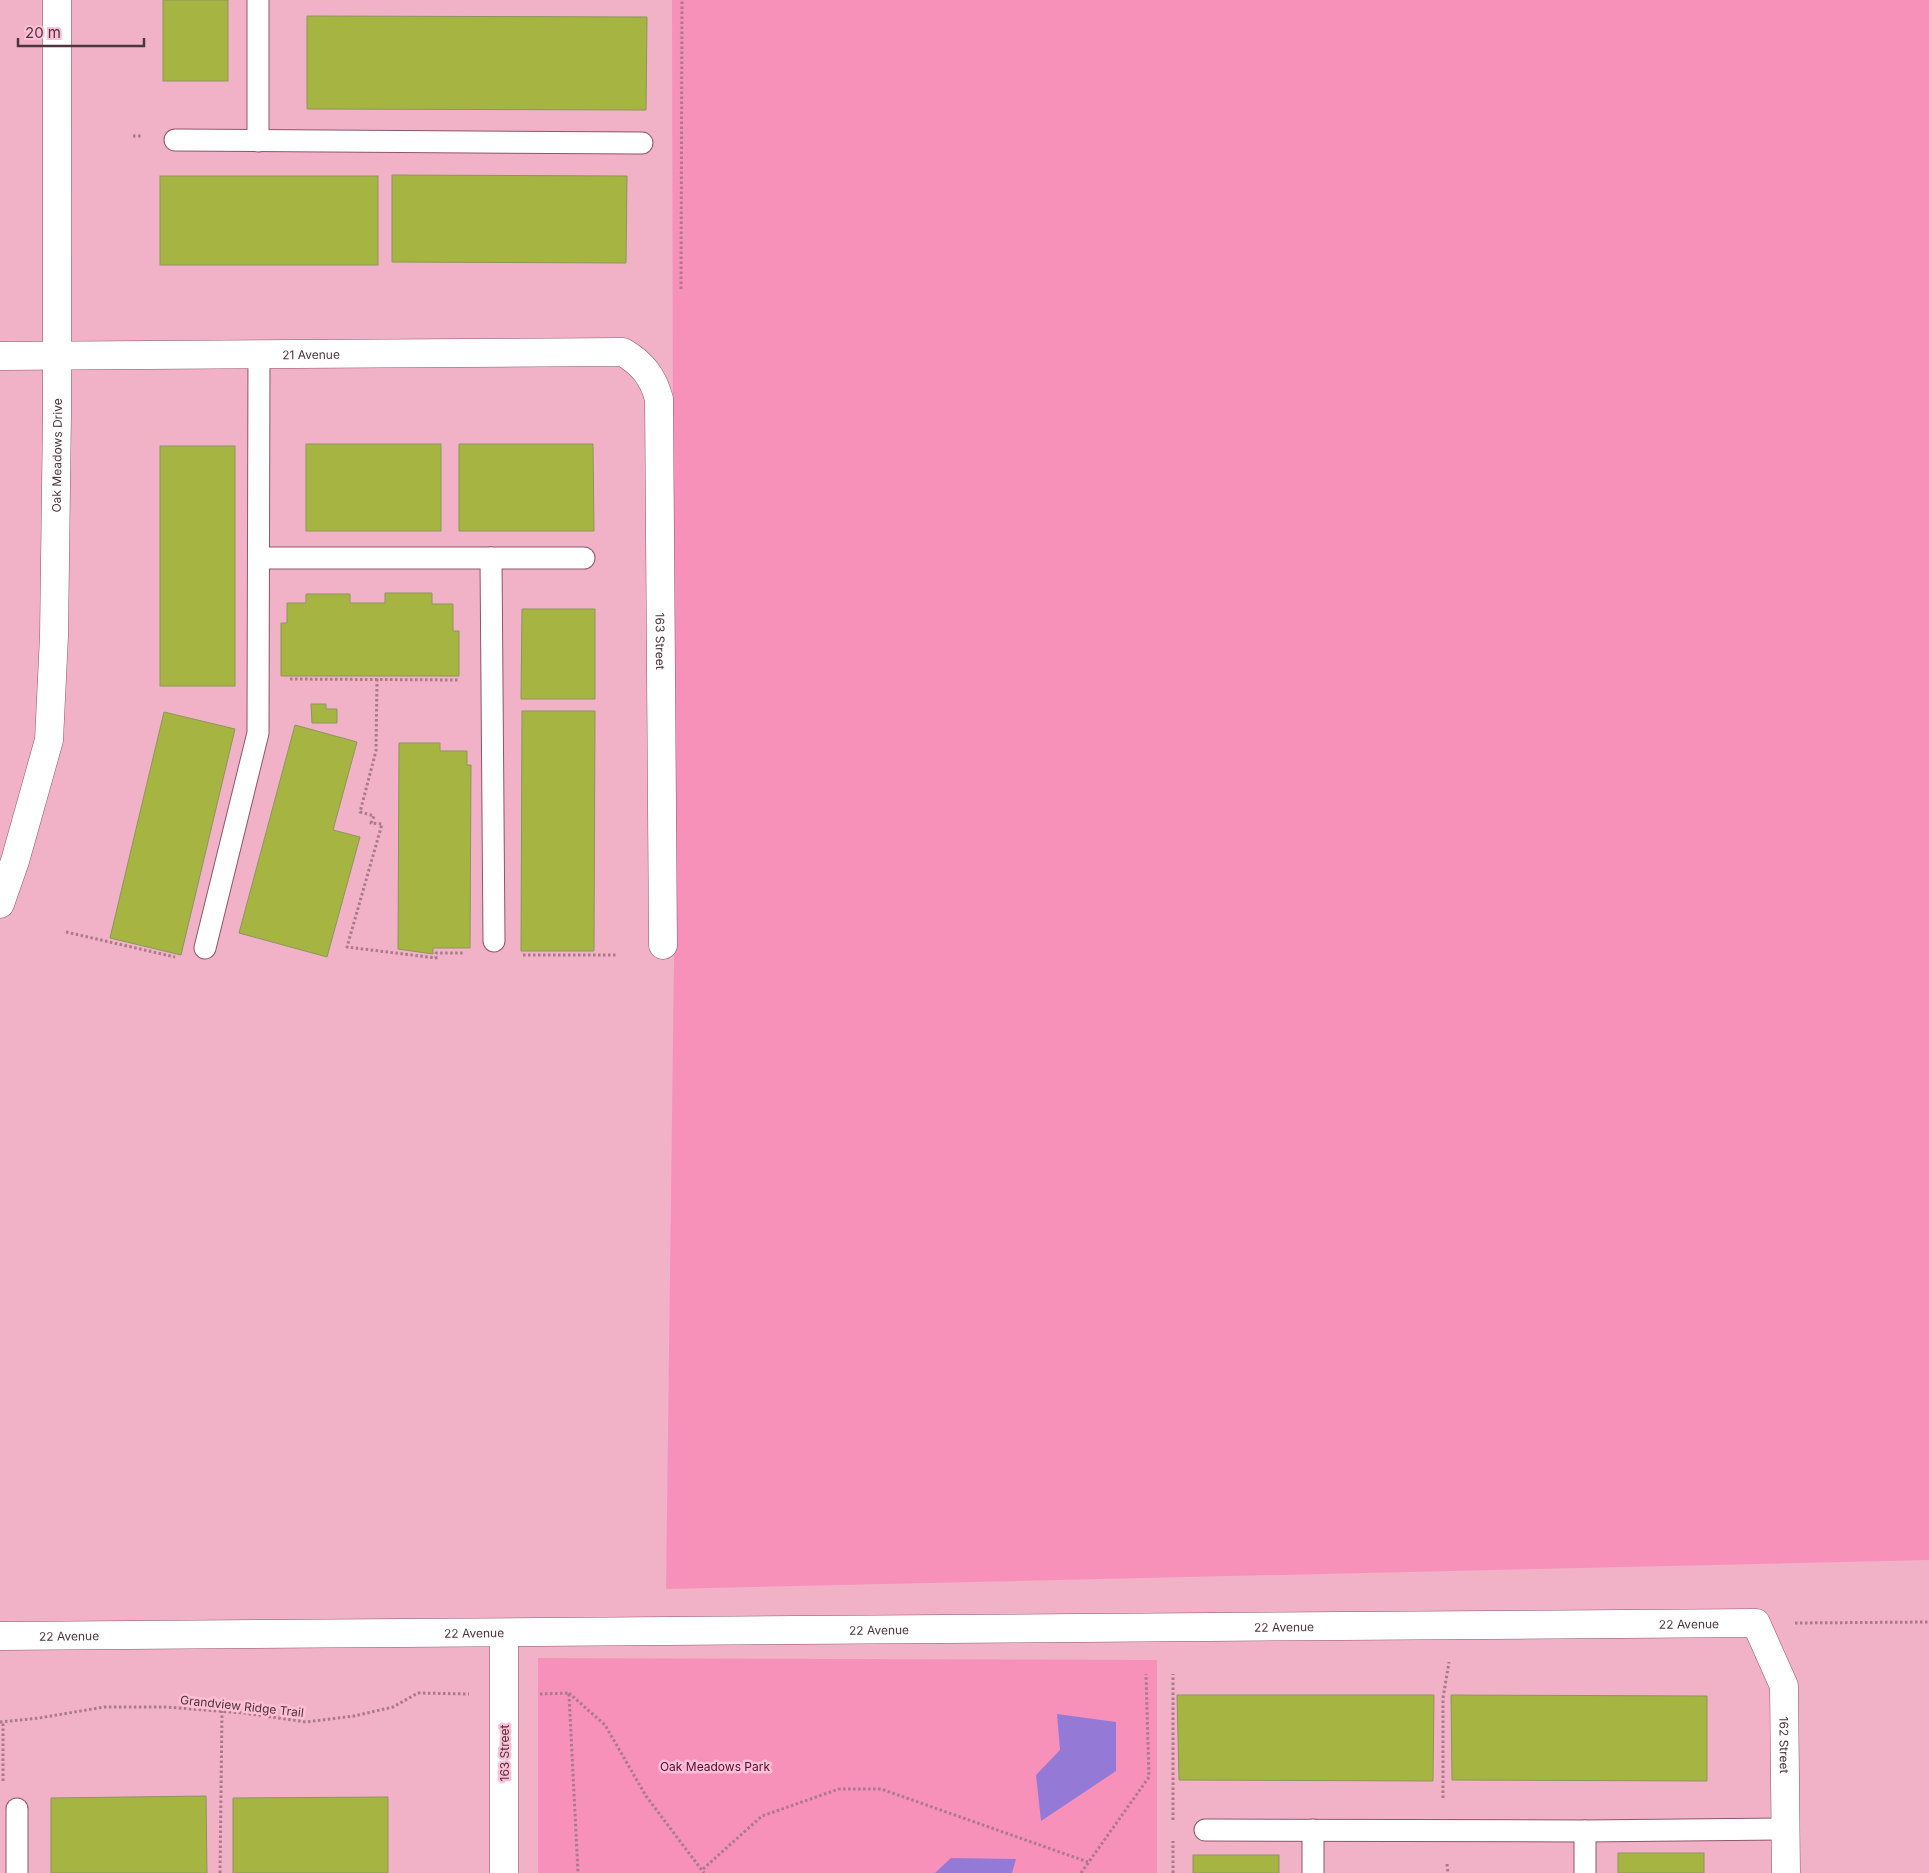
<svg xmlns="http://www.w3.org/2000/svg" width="1929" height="1873" viewBox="0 0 1929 1873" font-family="Inter,sans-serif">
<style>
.green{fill:#f891b9}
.water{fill:#9579d7}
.building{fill:#a6b542;stroke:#8c955d}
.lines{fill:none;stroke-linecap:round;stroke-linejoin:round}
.lane-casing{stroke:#8e566b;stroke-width:23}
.street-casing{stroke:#8e566b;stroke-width:29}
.path{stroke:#a87a8a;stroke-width:3;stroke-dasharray:2.5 2.5;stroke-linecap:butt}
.lane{stroke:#fff;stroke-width:21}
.street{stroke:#fff;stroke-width:28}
.labels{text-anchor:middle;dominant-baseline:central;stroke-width:5;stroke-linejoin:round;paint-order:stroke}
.street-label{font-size:12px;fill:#4d343d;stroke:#ffbfd5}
.park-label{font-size:12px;fill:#500e2e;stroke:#ffbfd5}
</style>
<rect width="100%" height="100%" fill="#f1b2c8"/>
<!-- green -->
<g class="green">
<path d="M672 0H1929V1560L666 1589 674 960Z"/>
<path d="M538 1658 1157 1660V1873H538Z"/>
</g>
<!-- water -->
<g class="water">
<path d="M1057 1714 1116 1722V1771L1041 1821 1036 1775 1060 1750Z"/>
<path d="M951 1858 1016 1859 1012 1873H935Z"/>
</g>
<!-- building -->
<g class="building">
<rect x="163" y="0" width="65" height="81"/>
<path d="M307 16 647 17 646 110 307 109Z"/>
<path d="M392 175 627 176 626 263 392 262Z"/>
<rect x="160" y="176" width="218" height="89"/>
<rect x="306" y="444" width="135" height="87"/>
<path d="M459 444H593L594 531H459Z"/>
<rect x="160" y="446" width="75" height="240"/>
<path d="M385 593H432V604H453V631H459V676H281V623H287V603H306V594H350V603H385Z"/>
<path d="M522 609H595V699H521Z"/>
<path d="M311 704H326V709H337V723H312Z"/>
<path d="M522 711H595L594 951H521Z"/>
<path d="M164 712 235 729 181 955 110 938Z"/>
<path d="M295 725 357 742 333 830 360 837 327 957 239 933Z"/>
<path d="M399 743H440V751H467V765H471L470 948H433V954L398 949Z"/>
<path d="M1177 1695H1434L1433 1781 1179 1780Z"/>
<path d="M1451 1695 1707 1696V1781L1452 1780Z"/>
<path d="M206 1796 207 1873H51V1798Z"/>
<path d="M388 1797V1873H233V1798Z"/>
<rect x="1618" y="1853" width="86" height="20"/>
<rect x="1193" y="1855" width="86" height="18"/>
</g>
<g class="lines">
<defs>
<g id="lane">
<path d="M175 140 642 143"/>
<path d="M258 141V0"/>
<path d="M259 558H584"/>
<path d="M491 558 494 941"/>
<path d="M205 948 258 733 259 354"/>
<path d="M17 1809V1873"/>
<path d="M1205 1830 1585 1831 1786 1829"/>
<path d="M1585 1831V1873"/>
<path d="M1313 1873V1830"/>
</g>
<g id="street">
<path id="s1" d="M0 356 623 352C643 364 653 377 659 399L663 945"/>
<path id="s2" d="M0 904 15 861 49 740 54 636 57 413V0"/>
<path id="s3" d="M0 1636 1756 1623 1784 1686 1786 1873"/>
<path d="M504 1873V1634"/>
</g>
</defs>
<!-- lane casing -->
<use href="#lane" class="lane-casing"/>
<!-- street casing -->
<use href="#street" class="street-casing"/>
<!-- path -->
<g class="path">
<path d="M133 136H142"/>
<path d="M681 289 682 0"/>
<path d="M290 679 459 680"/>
<path d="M377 679 376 751 360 812 374 816 371 823 382 824 347 947 436 958V953H465"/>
<path d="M66 932 175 957"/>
<path d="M523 955H617"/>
<path d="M1795 1623 1929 1622"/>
<path d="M569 1693 605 1725 646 1796 704 1873"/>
<path d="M540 1694 569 1693"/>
<path d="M569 1694 578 1873"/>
<path d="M0 1722 39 1718 104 1707H166L244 1713 306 1722 354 1716 393 1707 418 1693 469 1694"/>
<path d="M3 1781V1721"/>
<path d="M1443 1798V1698L1449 1662"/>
<path d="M1173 1820V1674"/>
<path d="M1447 1864 1448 1873"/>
<path d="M703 1869 762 1816 839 1789H881L1088 1862"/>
<path d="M220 1873 222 1711"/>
<path d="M1081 1873 1149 1777 1146 1674"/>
<path d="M1173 1873V1841"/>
</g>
<!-- lane -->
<use href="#lane" class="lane"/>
<!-- street -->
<use href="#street" class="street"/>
</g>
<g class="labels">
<!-- street labels -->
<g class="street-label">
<text stroke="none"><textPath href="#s1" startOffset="311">21 Avenue</textPath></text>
<text stroke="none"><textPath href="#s2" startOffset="456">Oak Meadows Drive</textPath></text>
<text stroke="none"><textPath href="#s1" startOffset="926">163 Street</textPath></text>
<text stroke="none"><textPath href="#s3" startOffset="1689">22 Avenue</textPath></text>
<text stroke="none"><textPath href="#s3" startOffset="1284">22 Avenue</textPath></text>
<text stroke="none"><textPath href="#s3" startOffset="879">22 Avenue</textPath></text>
<text stroke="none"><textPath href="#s3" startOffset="474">22 Avenue</textPath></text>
<text stroke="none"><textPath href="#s3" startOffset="69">22 Avenue</textPath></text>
<text transform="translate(242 1706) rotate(6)">Grandview Ridge Trail</text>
<text stroke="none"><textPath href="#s3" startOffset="1884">162 Street</textPath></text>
<text transform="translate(504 1753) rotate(-90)">163 Street</text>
</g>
<!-- park labels -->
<g class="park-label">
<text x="715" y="1766">Oak Meadows Park</text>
</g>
</g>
<!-- scale -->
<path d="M18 38v8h126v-8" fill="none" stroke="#4d343d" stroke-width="2.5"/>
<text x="25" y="38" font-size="15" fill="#4d343d" stroke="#ffbfd5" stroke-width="4" paint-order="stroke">20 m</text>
</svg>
